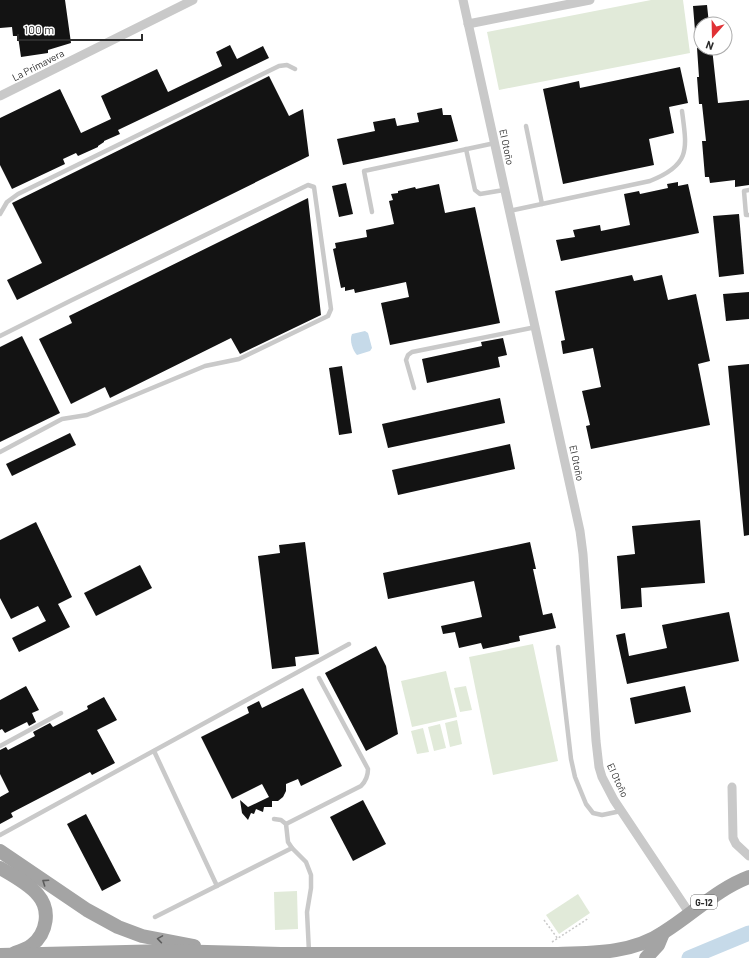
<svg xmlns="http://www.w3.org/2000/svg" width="749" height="958" viewBox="0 0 749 958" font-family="Barlow,sans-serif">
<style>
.green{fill:#e1ead9}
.water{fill:#c6dae9}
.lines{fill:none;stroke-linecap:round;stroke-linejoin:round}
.river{stroke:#c6dae9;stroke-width:15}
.building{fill:#131313}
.path{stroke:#c9c9c9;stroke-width:1.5;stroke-dasharray:2 2;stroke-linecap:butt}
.service{stroke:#c9c9c9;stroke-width:4.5}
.minor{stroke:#c9c9c9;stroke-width:9}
.primary{stroke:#a4a4a4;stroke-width:14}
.oneway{stroke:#5c5c5c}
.labels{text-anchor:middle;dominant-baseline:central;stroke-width:4;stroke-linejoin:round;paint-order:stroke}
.shield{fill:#fff;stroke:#6b6b6b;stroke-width:1}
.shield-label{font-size:9px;font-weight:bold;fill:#2c2c2c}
.street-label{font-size:10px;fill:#2c2c2c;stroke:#fff}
</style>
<rect width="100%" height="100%" fill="#fff"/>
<!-- green -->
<g class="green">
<path d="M651 0H683L690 53 499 90 487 32Z"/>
<path d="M533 644 558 761 493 775 469 657Z"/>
<path d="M446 671 457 717 412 727 401 681Z"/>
<path d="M466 686 472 710 460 712 454 688Z"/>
<path d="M457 720 462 744 450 747 445 723Z"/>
<path d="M440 724 446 748 434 751 428 727Z"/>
<path d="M423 728 429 752 417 754 411 731Z"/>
<path d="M297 891 298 929 275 930 274 892Z"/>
<path d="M578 894 590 913 559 934 546 915Z"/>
</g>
<!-- water -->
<path class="water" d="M365 331 368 333 372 348 370 351 357 355C353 351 349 340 352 334Z"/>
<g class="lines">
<!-- river -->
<path class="river" d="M689 958 749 933"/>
</g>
<!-- building -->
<g class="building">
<path d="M0 0H65L71 43 48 50V53L21 57 18 36H13L12 27 0 28Z"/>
<path d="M707 5 709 24H701V43H696L693 6Z"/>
<path d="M230 45 237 59 263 46 269 58 118 130 120 134 104 141V142L98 146V147L78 156 76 153 63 159 65 164 12 189 0 165V118L60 89 81 133 111 119 101 96 157 69 168 92 222 66 216 52Z"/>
<path d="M697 48H712L718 103 749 100V185L735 187V180L710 183 709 177H705L702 141H706L702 104H699L697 77H699Z"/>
<path d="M680 67 688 103 669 107 674 133 649 139 654 165 563 184 543 89 579 81 580 88Z"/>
<path d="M269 76 289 116 303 109 309 156 17 300 7 280 42 263 12 203Z"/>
<path d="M442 108 443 115H451L458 141 343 165 337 139 375 131 373 122 395 118 397 126 419 122 417 113Z"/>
<path d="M678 182V186L688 184 699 233 561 261 556 240 575 237 573 230 600 225 601 231 630 225 624 194 639 191 640 194 668 188 667 184Z"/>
<path d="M346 183 353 214 339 217 332 186Z"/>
<path d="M439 184 445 213 475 207 500 323 390 345 381 303 409 297 406 282 355 293 354 289 345 291V287L341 288 333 249 336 248 335 243 367 237 366 230 394 224 389 201 393 200 391 194 398 193V191L415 187 416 189Z"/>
<path d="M308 198 321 315 240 354 231 338 110 398 105 387 71 404 39 339 72 323 69 316Z"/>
<path d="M739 214 744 274 719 277 713 216Z"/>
<path d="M632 275 634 281 662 275 668 300 696 294 710 361 698 364 710 425 591 449 586 426 590 425 582 391 601 387 593 348 563 354 561 341 565 340 555 291Z"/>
<path d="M749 292V319L726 321 723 294Z"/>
<path d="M22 336 60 413 0 442V347Z"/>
<path d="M503 338 507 355 498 357 500 367 427 383 422 359 482 346 481 342Z"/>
<path d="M749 364V535L744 536 728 366Z"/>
<path d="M342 366 352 433 339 435 329 368Z"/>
<path d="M500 398 505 423 388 448 382 424Z"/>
<path d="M70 433 76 445 12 476 6 464Z"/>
<path d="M510 444 515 469 398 495 392 470Z"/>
<path d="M700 520 705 583 641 588 642 607 621 609 617 556 635 554 632 526Z"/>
<path d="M36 522 72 597 58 604 70 627 19 652 12 638 46 621 38 606 11 619 0 598V540Z"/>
<path d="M305 542 319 654 295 657 296 666 272 669 258 556 280 553 279 545Z"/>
<path d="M530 542 536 569H533L543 615 552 613 556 628 519 636 520 641 483 649 481 643 459 648 455 632 443 634 441 626 482 617 474 581 388 599 383 573Z"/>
<path d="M140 565 152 588 96 616 84 593Z"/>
<path d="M729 612 739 661 627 684 616 635 625 633 629 656 667 648 662 625Z"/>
<path d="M376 646 386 666 398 734 366 751 325 673Z"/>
<path d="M26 686 39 710 32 713 36 722 29 726 27 722 5 733 2 729 0 730V700Z"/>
<path d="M685 686 691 712 635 724 630 698Z"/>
<path d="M303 688 342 766 301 786 298 779 286 784V791L283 797 278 801H272V807H264L263 812 256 809 254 814 251 813 248 820 242 813 240 800 248 807 269 797 262 784 232 799 201 737 249 713 247 707 259 701 262 708Z"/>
<path d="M104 697 117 720 97 730 115 763 92 775 90 772 11 813 13 817 0 824V797L9 792 0 774V750L6 747 8 750 35 736 33 732 50 723 53 727 88 709 87 706Z"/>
<path d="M363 800 386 844 353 861 330 817Z"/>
<path d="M86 814 121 881 102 891 67 824Z"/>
</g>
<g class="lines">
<!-- path -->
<g class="path">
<path d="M544 920 558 939"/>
<path d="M552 942 589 918"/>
</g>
<!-- service -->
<g class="service">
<path d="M526 126 542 204"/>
<path d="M466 149 475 190 480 194 504 190"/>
<path d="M749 190 744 191 746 215H749"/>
<path d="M509 211 650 181C691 165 687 149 682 111"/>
<path d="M372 212 364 171 495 143"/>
<path d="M0 214 7 202 18 194 279 66 287 65 295 69"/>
<path d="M0 336 72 300 308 185 314 187 331 309 328 316 239 359 205 366 87 415 62 419 0 452"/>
<path d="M414 388 406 360 408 355 412 352 536 327"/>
<path d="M558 647 571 759 575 777 586 804 593 813 602 815 621 811"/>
<path d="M0 746 61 713"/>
<path d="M154 751 217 886"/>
<path d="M274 819 281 820 286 824 288 842 292 848 306 862 311 875V888L307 912 309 952"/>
<path d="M286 824 361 786C366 781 368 776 368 769L319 678"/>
<path d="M0 835 349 644"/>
<path d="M155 917 292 848"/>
</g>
<!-- minor -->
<g class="minor">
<path d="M463 0 580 531 583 554 596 741 599 767 602 777 614 800 690 914"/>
<path d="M468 24 590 0"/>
<path d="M0 96 193 0"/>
<path d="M732 787 733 838 736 844 749 856"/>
</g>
<!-- primary -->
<g class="primary">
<path d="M0 851 87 910 118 927 142 936 194 946"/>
<path d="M0 868C12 875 29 884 38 895 51 910 47 933 32 945 27 949 21 951 15 953"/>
<path d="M0 955 168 951 281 954H554C591 953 632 954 664 932 693 914 717 889 749 877"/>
<path d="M646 958 658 945 663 933"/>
</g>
</g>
<!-- one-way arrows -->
<defs><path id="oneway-chevron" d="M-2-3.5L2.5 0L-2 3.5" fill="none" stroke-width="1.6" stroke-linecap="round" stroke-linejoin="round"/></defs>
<g class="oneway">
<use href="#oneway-chevron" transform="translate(45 882) rotate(-146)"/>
<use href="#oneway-chevron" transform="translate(160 939) rotate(-171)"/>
</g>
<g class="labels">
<!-- shield labels -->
<rect class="shield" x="691" y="895" width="26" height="14" rx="3"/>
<g class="shield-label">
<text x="704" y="902">G-12</text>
</g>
<!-- street labels -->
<g class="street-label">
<text transform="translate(38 65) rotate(-27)">La Primavera</text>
<text transform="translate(507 147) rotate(78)">El Otoño</text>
<text transform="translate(577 463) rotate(78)">El Otoño</text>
<text transform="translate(618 780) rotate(65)">El Otoño</text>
</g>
</g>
<!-- north arrow -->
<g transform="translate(713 36) rotate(200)"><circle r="19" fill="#ffffff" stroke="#ababab"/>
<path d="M0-3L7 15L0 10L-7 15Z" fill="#e03135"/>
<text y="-6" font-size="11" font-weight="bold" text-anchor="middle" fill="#2c2c2c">N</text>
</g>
<!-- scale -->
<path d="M18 34v6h124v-6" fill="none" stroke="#2c2c2c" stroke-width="2"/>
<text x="24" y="34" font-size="12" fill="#2c2c2c" stroke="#ffffff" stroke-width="3" paint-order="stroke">100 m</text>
</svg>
